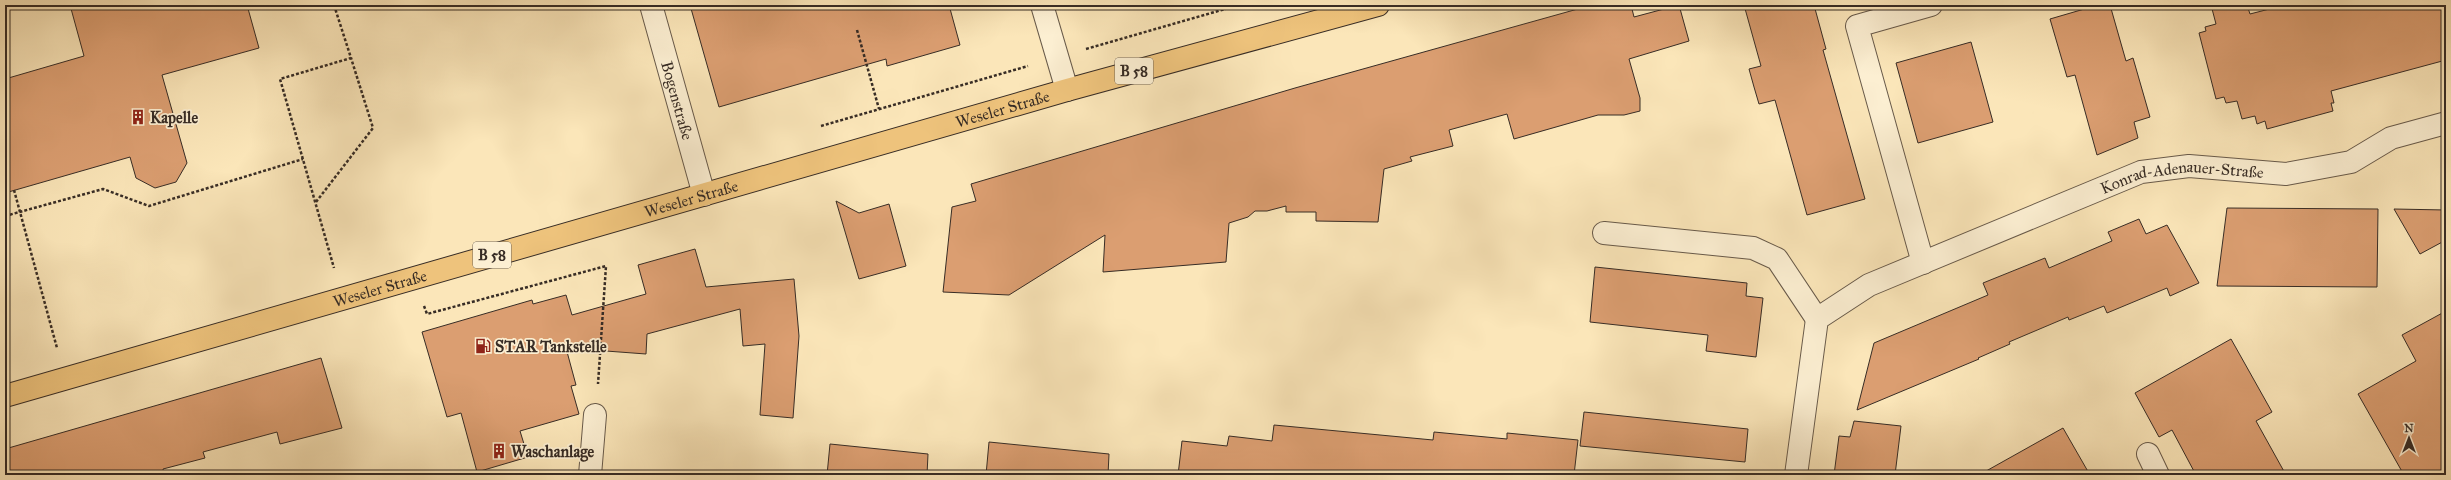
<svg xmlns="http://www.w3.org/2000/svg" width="2451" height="480" viewBox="0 0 2451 480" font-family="'IM FELL Great Primer',serif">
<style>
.building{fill:#db9e71;stroke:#372c25}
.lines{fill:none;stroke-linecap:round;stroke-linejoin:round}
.minor-casing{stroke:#685a4a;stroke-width:24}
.major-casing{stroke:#372c25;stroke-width:24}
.path{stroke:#372c25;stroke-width:2.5;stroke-dasharray:3 2;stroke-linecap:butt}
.minor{stroke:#fcefd2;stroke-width:22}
.major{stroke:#eec37c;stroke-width:22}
.labels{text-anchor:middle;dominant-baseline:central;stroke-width:3.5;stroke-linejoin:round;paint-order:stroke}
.shield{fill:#fcefd2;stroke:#726659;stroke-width:1}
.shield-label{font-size:15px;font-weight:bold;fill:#372c25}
.street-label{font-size:16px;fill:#372c25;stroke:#fcefd2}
.poi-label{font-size:16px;font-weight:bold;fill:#372c25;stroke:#fcefd2;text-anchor:start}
</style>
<rect width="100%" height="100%" fill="#fbe6b9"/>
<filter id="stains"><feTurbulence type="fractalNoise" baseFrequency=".005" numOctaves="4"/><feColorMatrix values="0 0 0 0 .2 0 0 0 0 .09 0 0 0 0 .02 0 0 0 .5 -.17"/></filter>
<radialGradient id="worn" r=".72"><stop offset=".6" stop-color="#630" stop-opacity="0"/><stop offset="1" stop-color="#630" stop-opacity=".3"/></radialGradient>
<!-- building -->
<g class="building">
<path d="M70 5H247L259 48 162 75 187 163 176 182 155 188 136 178 130 157 5 193V79L84 56Z"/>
<path d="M690 5H949L960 45 887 66 886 59 719 107Z"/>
<path d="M1592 5H1631L1634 17 1679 5 1689 41 1629 59 1640 98V111L1624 115H1598L1514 139 1507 114 1449 130 1453 146 1410 157 1412 161 1384 169 1378 222 1316 221V212H1286V206L1267 211H1255L1248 217 1229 223 1226 262 1103 272 1105 235 1009 295 943 292 952 207 976 201 971 184 1295 88Z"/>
<path d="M1744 5H1814L1826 49 1823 50 1865 199 1807 215 1775 100 1759 104 1754 87 1749 69 1761 66Z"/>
<path d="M2098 5H2110L2126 61 2133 58 2150 117 2134 122 2138 138 2097 155 2075 75 2067 77 2050 19Z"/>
<path d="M2211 5H2247L2250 14 2285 5H2440L2446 28V60L2331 91 2334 103H2331L2333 111 2267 129 2265 121 2257 124 2255 116 2242 119 2237 101 2226 103 2224 97 2216 99 2199 33 2206 31 2205 27 2216 24Z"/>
<path d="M1971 42 1993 122 1918 143 1896 63Z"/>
<path d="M836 201 859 213 889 204 906 266 859 279Z"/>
<path d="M2227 208 2378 209 2377 287 2217 286Z"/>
<path d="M2394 209 2446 210V240L2420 254Z"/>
<path d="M2139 219 2146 234 2167 225 2199 283 2170 296 2167 288 2107 313 2104 306 2069 320 2068 317 2009 342 2010 344 1978 358 1979 359 1857 410 1874 343 1988 295 1983 283 2045 258 2049 268 2112 241 2108 232Z"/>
<path d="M695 249 706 287 794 279 799 336 793 418 760 415 765 344 743 346 740 309 647 334 646 354 566 348 576 385 571 386 579 414 520 431 528 457 477 472 461 413 447 417 422 332 532 300 533 304 566 295 572 315 646 294 638 265Z"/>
<path d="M1595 267 1747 283 1746 296 1763 298 1756 357 1706 351 1708 335 1590 322Z"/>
<path d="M2446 311V475H2404L2358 394 2416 361 2402 335Z"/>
<path d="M2231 339 2272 412 2256 421 2286 475H2196L2172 430 2159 437 2135 393Z"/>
<path d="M321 358 342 428 280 444 277 432 203 452 205 458 163 469 164 475H5V449Z"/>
<path d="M1584 412 1748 429 1745 462 1580 446Z"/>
<path d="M1854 421 1901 426 1895 475H1834L1839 436 1850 437Z"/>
<path d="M1274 425 1433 440 1434 432 1507 439V433L1578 440 1574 475H1178L1182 441 1227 446 1229 436 1272 441Z"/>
<path d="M2063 428 2090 475H1979Z"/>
<path d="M989 442 1109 454 1108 475H986Z"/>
<path d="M830 444 928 454 927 475H827Z"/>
</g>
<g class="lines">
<defs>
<g id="minor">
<path id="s1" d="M651 5 704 195"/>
<path d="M1042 5 1067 90"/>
<path d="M1604 233 1753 248 1777 259 1817 319"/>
<path d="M1923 263 1857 26 1931 5"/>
<path d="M2148 454 2158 475"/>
<path d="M590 475 595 415"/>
<path id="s2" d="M1796 475 1817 319 1869 285 2141 172 2189 166 2286 174 2351 162 2391 138 2446 123"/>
</g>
<g id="major">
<path id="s3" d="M5 396 1067 90 1378 5"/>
</g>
</defs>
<!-- minor casing -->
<use href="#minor" class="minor-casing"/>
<!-- major casing -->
<use href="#major" class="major-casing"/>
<!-- path -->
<g class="path">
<path d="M334 5 351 58 280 79 334 268"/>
<path d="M857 30 879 109"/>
<path d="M1086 49 1239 5"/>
<path d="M821 126 1028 66"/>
<path d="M14 190 57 348"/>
<path d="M316 202 373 128 351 58"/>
<path d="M5 216 103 189 149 206 303 159"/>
<path d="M424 306 427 314 606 266 598 384"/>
<path d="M1577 475V473"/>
</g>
<!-- minor -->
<use href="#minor" class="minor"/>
<!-- major -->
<use href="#major" class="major"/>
</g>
<!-- icons -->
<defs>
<symbol id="building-bare" viewBox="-9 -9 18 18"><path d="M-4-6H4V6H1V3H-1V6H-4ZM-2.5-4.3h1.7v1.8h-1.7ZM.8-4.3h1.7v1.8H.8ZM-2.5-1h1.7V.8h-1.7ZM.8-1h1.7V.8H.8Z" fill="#8f2418" stroke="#fcefd2" stroke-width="2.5" paint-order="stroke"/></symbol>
<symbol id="fuel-bare" viewBox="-9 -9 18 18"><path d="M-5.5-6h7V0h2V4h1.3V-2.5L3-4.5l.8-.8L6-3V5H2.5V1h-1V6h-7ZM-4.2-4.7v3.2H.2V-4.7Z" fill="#8f2418" stroke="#fcefd2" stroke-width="2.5" paint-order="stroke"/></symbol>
</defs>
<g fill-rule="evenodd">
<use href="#building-bare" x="127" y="106" width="22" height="22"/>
<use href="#fuel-bare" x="472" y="335" width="22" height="22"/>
<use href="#building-bare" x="488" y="440" width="22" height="22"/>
</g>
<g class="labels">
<!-- shield labels -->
<g class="shield">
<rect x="1115" y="58" width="38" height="26" rx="3"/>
<rect x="473" y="242" width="38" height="26" rx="3"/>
</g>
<g class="shield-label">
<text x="1134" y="71">B 58</text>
<text x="492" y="255">B 58</text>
</g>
<!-- street labels -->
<g class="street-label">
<text stroke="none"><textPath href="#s1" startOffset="99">Bogenstraße</textPath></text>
<text stroke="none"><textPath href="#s3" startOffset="1038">Weseler Straße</textPath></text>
<text stroke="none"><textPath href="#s2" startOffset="554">Konrad-Adenauer-Straße</textPath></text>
<text stroke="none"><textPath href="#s3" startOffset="714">Weseler Straße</textPath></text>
<text stroke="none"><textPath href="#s3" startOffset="390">Weseler Straße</textPath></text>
</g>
<!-- poi labels -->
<g class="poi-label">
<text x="150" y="117">Kapelle</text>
<text x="495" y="346">STAR Tankstelle</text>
<text x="511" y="451">Waschanlage</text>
</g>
</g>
<!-- margin -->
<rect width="2451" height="480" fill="none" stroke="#fbe6b9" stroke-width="20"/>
<rect x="6" y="6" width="2439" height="468" fill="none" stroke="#372c25" stroke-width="2"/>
<rect x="10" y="10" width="2431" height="460" fill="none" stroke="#372c25"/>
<!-- north arrow -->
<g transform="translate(2409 438)" stroke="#fcefd2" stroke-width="3" paint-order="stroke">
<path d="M0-3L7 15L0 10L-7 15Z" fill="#372c25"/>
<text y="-6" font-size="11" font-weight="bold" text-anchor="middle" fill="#372c25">N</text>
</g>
<rect width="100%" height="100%" filter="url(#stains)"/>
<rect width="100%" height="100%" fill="url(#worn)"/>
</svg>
